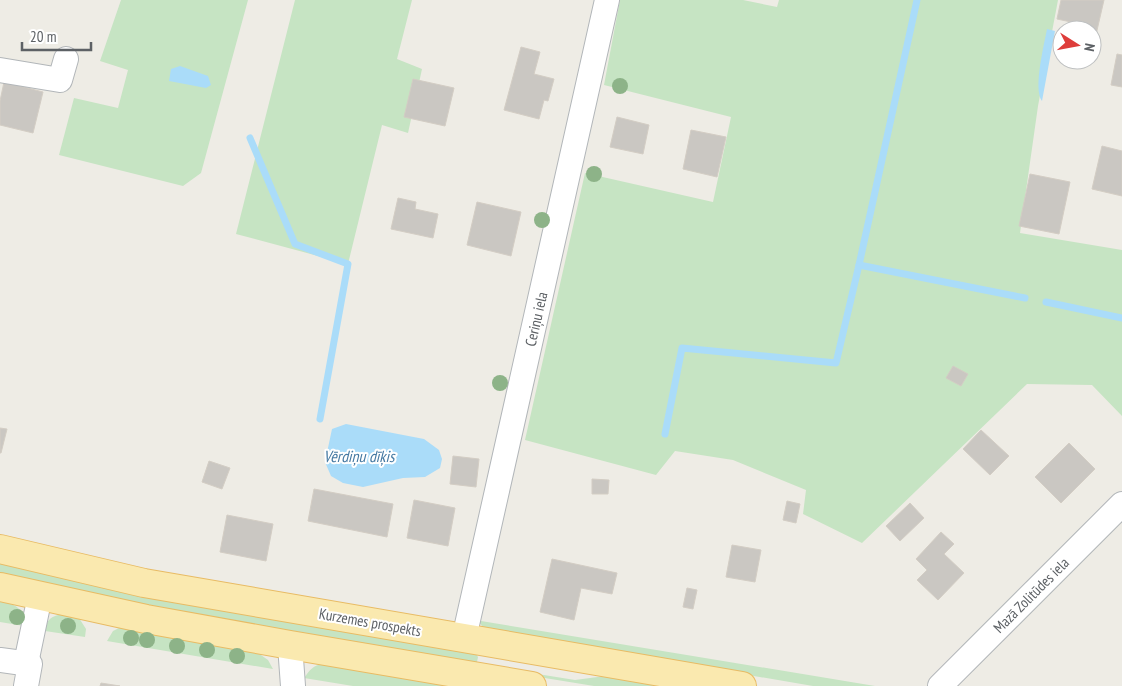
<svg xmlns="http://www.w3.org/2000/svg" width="1122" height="686" viewBox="0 0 1122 686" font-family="'PT Sans Narrow',sans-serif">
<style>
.green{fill:#c6e4c3}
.water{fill:#aadcf9}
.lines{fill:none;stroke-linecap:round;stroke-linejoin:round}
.stream{stroke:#aadcf9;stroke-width:7}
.building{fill:#cac7c2;stroke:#d3cdc4}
.minor-casing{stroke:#b2b6b9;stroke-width:26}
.major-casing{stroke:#e8bb64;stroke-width:30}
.minor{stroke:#fff;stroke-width:24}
.major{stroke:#fae9af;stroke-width:28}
.tree{fill:#8db388}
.labels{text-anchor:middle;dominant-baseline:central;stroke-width:4;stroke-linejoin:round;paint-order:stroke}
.street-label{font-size:15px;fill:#5d6165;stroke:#fff}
.water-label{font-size:16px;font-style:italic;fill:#4579a2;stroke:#fff}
</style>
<rect width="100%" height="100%" fill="#eeece5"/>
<!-- green -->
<g class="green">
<path d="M121 0H248L201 173 183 186 59 155 74 98 118 108 128 70 100 61Z"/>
<path d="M295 0H412L397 59 422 69 408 133 382 125 348 264 236 234Z"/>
<path d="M620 0H743L777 7 779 0H1058L1038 106 1020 233 1122 250V416L1092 385 1027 384 862 543 803 514 806 490 733 460 675 451 656 475 525 440 585 173 713 202 731 117 604 85Z"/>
<path d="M0 562 476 654 478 657 477 662 474 664 438 658 95 595 0 574Z"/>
<path d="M0 601C17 605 23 607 24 626L0 622Z"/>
<path d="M63 614 79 618 86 629 85 637 45 631C46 619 52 616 63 614Z"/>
<path d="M481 621 875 686H813L500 633 489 630 482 626 479 622Z"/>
<path d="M121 627 258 653 268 660 273 669 107 641 113 631Z"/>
<path d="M323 664 454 686H353L304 678C310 670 313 665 323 664Z"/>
<path d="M519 671 575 680 605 676 664 686H594L514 673Z"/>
</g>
<!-- water -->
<g class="water">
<path d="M1047 29 1055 31 1042 101C1033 89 1044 45 1047 29Z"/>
<path d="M180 66 208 76 211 85 206 88 169 81 171 69Z"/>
<path d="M346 424 424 439 439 450 442 459 440 468 425 477 403 478 363 487 343 483 331 476 325 462 332 429Z"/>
</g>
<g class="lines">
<!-- stream -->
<g class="stream">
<path d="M250 138 295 244 348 264 320 419"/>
<path d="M859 265 917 0"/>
<path d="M1046 302 1122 318"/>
<path d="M665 434 682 348 836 363 859 265 1025 298"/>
</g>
</g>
<!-- building -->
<g class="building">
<path d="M1061 0H1104L1092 52V30H1069L1071 22 1057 19Z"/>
<path d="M521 47 540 52 534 74 554 79 548 101 544 100 539 119 504 110Z"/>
<path d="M1117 54 1122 55V87L1111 85Z"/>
<path d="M413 79 454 88 445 126 404 117Z"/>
<path d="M4 82 43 92 33 133 0 125V101Z"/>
<path d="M617 117 649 125 643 154 610 147Z"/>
<path d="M691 130 726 137 717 177 683 169Z"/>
<path d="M1102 146 1122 151V196L1092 189Z"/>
<path d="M1030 174 1070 182 1059 234 1019 226Z"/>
<path d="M398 198 416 202 415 209 438 214 433 238 391 229Z"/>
<path d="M477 202 521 212 511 256 467 245Z"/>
<path d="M953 366 968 374 961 386 946 378Z"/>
<path d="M0 428 7 429 1 453H0Z"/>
<path d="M981 430 1009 456 990 475 963 449Z"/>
<path d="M1069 443 1095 469 1061 503 1035 477Z"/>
<path d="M453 456 479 459 476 487 450 484Z"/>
<path d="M209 461 230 468 222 489 202 482Z"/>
<path d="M592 479 609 480 608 494H592Z"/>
<path d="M314 489 393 504 387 537 308 521Z"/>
<path d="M414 500 455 508 448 546 407 538Z"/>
<path d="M787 501 800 504 796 523 783 520Z"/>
<path d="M910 503 924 518 900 541 886 526Z"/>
<path d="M227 515 273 524 266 561 220 552Z"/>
<path d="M941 532 954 544 944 554 964 573 938 600 917 580 927 570 916 559Z"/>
<path d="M732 545 761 550 755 582 726 577Z"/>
<path d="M552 559 617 573 612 594 581 588 574 620 540 612Z"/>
<path d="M687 588 697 590 693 609 683 607Z"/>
<path d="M101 683 120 686H100Z"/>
</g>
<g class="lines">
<defs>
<g id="minor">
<path d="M0 70 60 80 66 59"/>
<path d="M464 638 607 0"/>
<path d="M290 645 293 686"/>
<path d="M0 660 30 664 26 686"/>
<path d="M26 663 40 596"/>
<path d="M940 686 1122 504"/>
</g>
<g id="major">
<path d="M0 549 144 583 742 686"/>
<path d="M0 587 146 619 290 645 532 686"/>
</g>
</defs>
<!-- minor casing -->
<use href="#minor" class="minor-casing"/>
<!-- major casing -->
<use href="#major" class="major-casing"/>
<!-- minor -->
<use href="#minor" class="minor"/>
<!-- major -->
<use href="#major" class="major"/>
</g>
<!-- trees -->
<g class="tree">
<circle cx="620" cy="86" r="8"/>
<circle cx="594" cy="174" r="8"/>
<circle cx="542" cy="220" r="8"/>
<circle cx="500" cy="383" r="8"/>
<circle cx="17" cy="617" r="8"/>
<circle cx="68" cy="626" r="8"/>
<circle cx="131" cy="638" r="8"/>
<circle cx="147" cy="640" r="8"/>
<circle cx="177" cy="646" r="8"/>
<circle cx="207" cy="650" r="8"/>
<circle cx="237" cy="656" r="8"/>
</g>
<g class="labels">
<!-- street labels -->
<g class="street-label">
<text transform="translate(536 319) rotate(-77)">Ceriņu iela</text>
<text transform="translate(1031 595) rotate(-45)">Mazā Zolitūdes iela</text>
<text transform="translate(370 622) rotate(10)">Kurzemes prospekts</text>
</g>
<!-- water labels -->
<g class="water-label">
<text x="359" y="456">Vērdiņu dīķis</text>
</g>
</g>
<!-- north arrow -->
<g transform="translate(1077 45) rotate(101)"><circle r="24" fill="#ffffff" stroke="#bec0c1"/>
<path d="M0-4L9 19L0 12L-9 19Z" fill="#de3d3b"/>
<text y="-8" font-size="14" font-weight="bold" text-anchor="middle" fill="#5d6165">N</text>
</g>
<!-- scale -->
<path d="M22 42v8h69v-8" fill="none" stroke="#5d6165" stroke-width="2.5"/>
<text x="30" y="42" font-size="15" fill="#5d6165" stroke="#ffffff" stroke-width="4" paint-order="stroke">20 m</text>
</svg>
